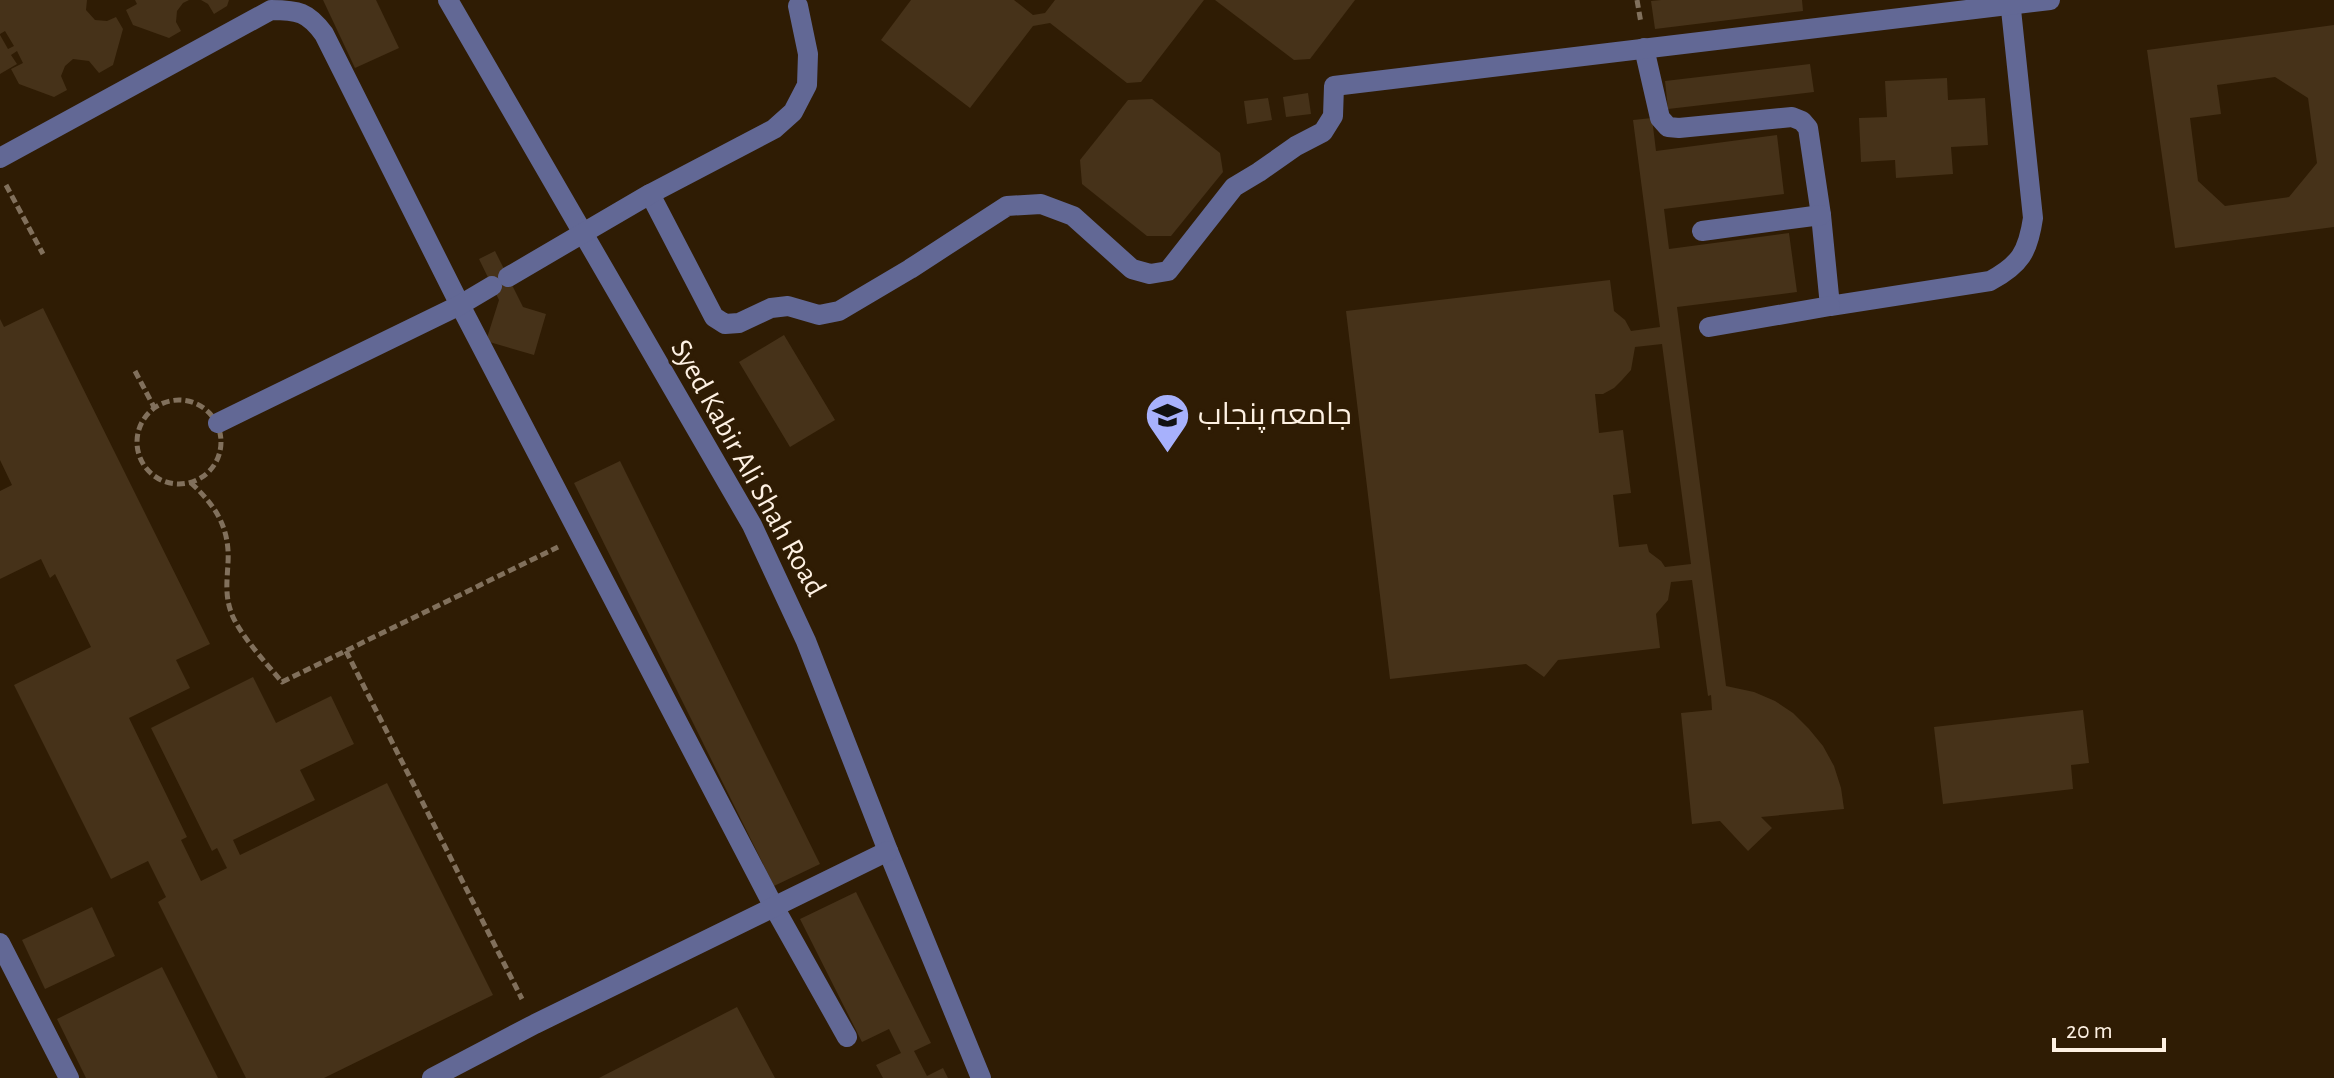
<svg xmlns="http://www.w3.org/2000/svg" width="2334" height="1078" viewBox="0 0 2334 1078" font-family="'Alegreya Sans',Cairo,sans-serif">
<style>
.building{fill:#463219;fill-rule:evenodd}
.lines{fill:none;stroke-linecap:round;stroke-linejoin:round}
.path{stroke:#81705c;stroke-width:5;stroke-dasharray:8 4;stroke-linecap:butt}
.minor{stroke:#626895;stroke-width:20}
.labels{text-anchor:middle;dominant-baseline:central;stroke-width:7;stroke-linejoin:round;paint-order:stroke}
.poi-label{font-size:30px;fill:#fef1e3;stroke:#2f1c04;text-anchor:start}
.street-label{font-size:30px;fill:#fef1e3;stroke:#2f1c04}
</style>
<rect width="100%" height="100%" fill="#2f1c04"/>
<!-- building -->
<g class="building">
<path d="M0 0H87L86 10 95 20 107 21 116 17 123 29 113 65 99 73 89 61 73 59 65 66 61 76 67 90 54 97 19 84 11 69 23 63 17 51 11 55 17 64 0 74V35L8 49 14 46 5 31 0 34Z"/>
<path d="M135 0H189L183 3 177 11 176 22 181 31 169 38 133 25 126 10 137 4Z"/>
<path d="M201 0H229L227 6 214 14 208 4Z"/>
<path d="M323 0H376L399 48 355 68Z"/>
<path d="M911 0H1014L1033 15 1045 13 1055 0H1204L1141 82 1127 83 1050 23 1033 26 970 108 881 40Z"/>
<path d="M1215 0H1355L1310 59 1294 60Z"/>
<path d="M1661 0H1802L1803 11 1655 29 1651 1Z"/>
<path d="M2334 25V227L2175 248 2147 50ZM2275 77 2308 98 2317 163 2289 197 2225 206 2198 181 2190 118 2221 114 2217 85Z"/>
<path d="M1810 64 1814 92 1668 109 1665 81Z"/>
<path d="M1947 78 1948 100 1985 98 1988 145 1951 147 1953 174 1896 178 1895 160 1861 162 1859 118 1887 117 1885 81Z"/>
<path d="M1308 93 1311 114 1286 117 1283 97Z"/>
<path d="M1268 98 1272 120 1247 124 1244 101Z"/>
<path d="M1152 99 1220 153 1223 172 1171 236H1147L1082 184 1080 160 1128 100Z"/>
<path d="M1652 118 1656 151 1777 135 1784 194 1664 209 1669 249 1789 233 1797 292 1677 307 1726 686 1754 692 1775 701 1793 713 1809 729 1823 746 1834 766 1841 788 1844 809 1761 817 1772 828 1748 851 1720 821 1692 824 1681 713 1712 710 1711 695 1708 696 1692 580 1671 582 1668 600 1656 614 1660 648 1558 660 1544 677 1526 664 1390 679 1346 311 1610 280 1614 311 1625 320 1631 331 1660 327 1633 120ZM1662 344 1691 564 1665 567 1661 561 1649 552 1647 544 1619 547 1613 495 1631 493 1623 430 1599 433 1595 394H1603L1614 388 1622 380 1631 370 1635 347Z"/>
<path d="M495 251 523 307 546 314 534 355 486 341 499 300 479 259Z"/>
<path d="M43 308 210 644 176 660 190 688 129 718 187 837 181 840 201 881 227 868 217 848 212 851 151 728 253 677 276 723 331 696 354 744 300 770 315 800 233 840 240 855 387 783 493 995 324 1078H246L158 902 166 897 148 861 111 879 14 685 91 647 55 574 50 578 41 559 0 579V491L12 485 0 460V319L4 327Z"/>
<path d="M784 335 835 420 790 447 739 362Z"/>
<path d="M620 461 820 864 774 886 574 483Z"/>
<path d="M2083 710 2089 763 2071 765 2073 789 1943 804 1934 727Z"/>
<path d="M856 892 931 1043 914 1051 927 1076 943 1068 948 1078H883L876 1065 901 1053 889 1029 862 1042 800 919Z"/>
<path d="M92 907 115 956 45 989 22 940Z"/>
<path d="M162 967 218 1078H86L57 1019Z"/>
<path d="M737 1007 775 1078H599Z"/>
</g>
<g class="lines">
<!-- path -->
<g class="path">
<path d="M1637 0 1641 23"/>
<path d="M6 185 43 254"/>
<path d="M135 371 154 407"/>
<circle cx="179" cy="442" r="42"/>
<path d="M191 483C216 506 230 528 228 563 227 581 225 595 231 612 238 633 267 664 282 682L558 547"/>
<path d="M346 651 522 999"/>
</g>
<!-- minor -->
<g class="minor">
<path d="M448 0 752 525 806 641 888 851 981 1078"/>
<path d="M1644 48 1660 118 1668 127 1679 128 1792 117 1802 121 1808 128 1821 215 1830 306 1990 281C2020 265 2028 252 2033 218L2010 0"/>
<path d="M0 158 271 10C298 10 308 12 324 34L460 305 774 907 847 1037"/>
<path d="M650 194 714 317 725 324 739 323 771 308 788 306 819 315 839 311 910 269 1007 206 1041 204 1073 216 1132 269 1150 274 1168 271 1234 187 1259 172 1296 146 1323 132 1333 116 1334 86 2050 0"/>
<path d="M1702 231 1821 215"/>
<path d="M508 277 650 194 774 129 793 112 807 85 808 54 798 6"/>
<path d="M1709 327 1830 306"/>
<path d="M218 423 460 305 492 286"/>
<path d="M0 943 69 1078"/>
<path d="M432 1078 535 1024 888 851"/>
</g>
</g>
<!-- icons -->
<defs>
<symbol id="university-pin" viewBox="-11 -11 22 30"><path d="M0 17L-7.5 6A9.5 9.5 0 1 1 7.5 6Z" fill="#a7b1fc" stroke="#2f1c04"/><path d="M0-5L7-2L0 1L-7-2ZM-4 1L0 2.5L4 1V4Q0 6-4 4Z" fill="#111"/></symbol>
</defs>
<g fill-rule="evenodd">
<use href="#university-pin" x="1142" y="390" width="51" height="69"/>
</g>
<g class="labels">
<!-- poi labels -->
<g class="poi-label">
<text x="1198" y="415">جامعہ پنجاب</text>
</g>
<!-- street labels -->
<g class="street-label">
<text transform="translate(748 468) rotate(61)">Syed Kabir Ali Shah Road</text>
</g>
</g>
<!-- scale -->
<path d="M2054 1038v12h110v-12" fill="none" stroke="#fef1e3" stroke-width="4"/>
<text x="2066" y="1038" font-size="24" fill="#fef1e3" stroke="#2f1c04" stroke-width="6" paint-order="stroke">20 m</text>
</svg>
